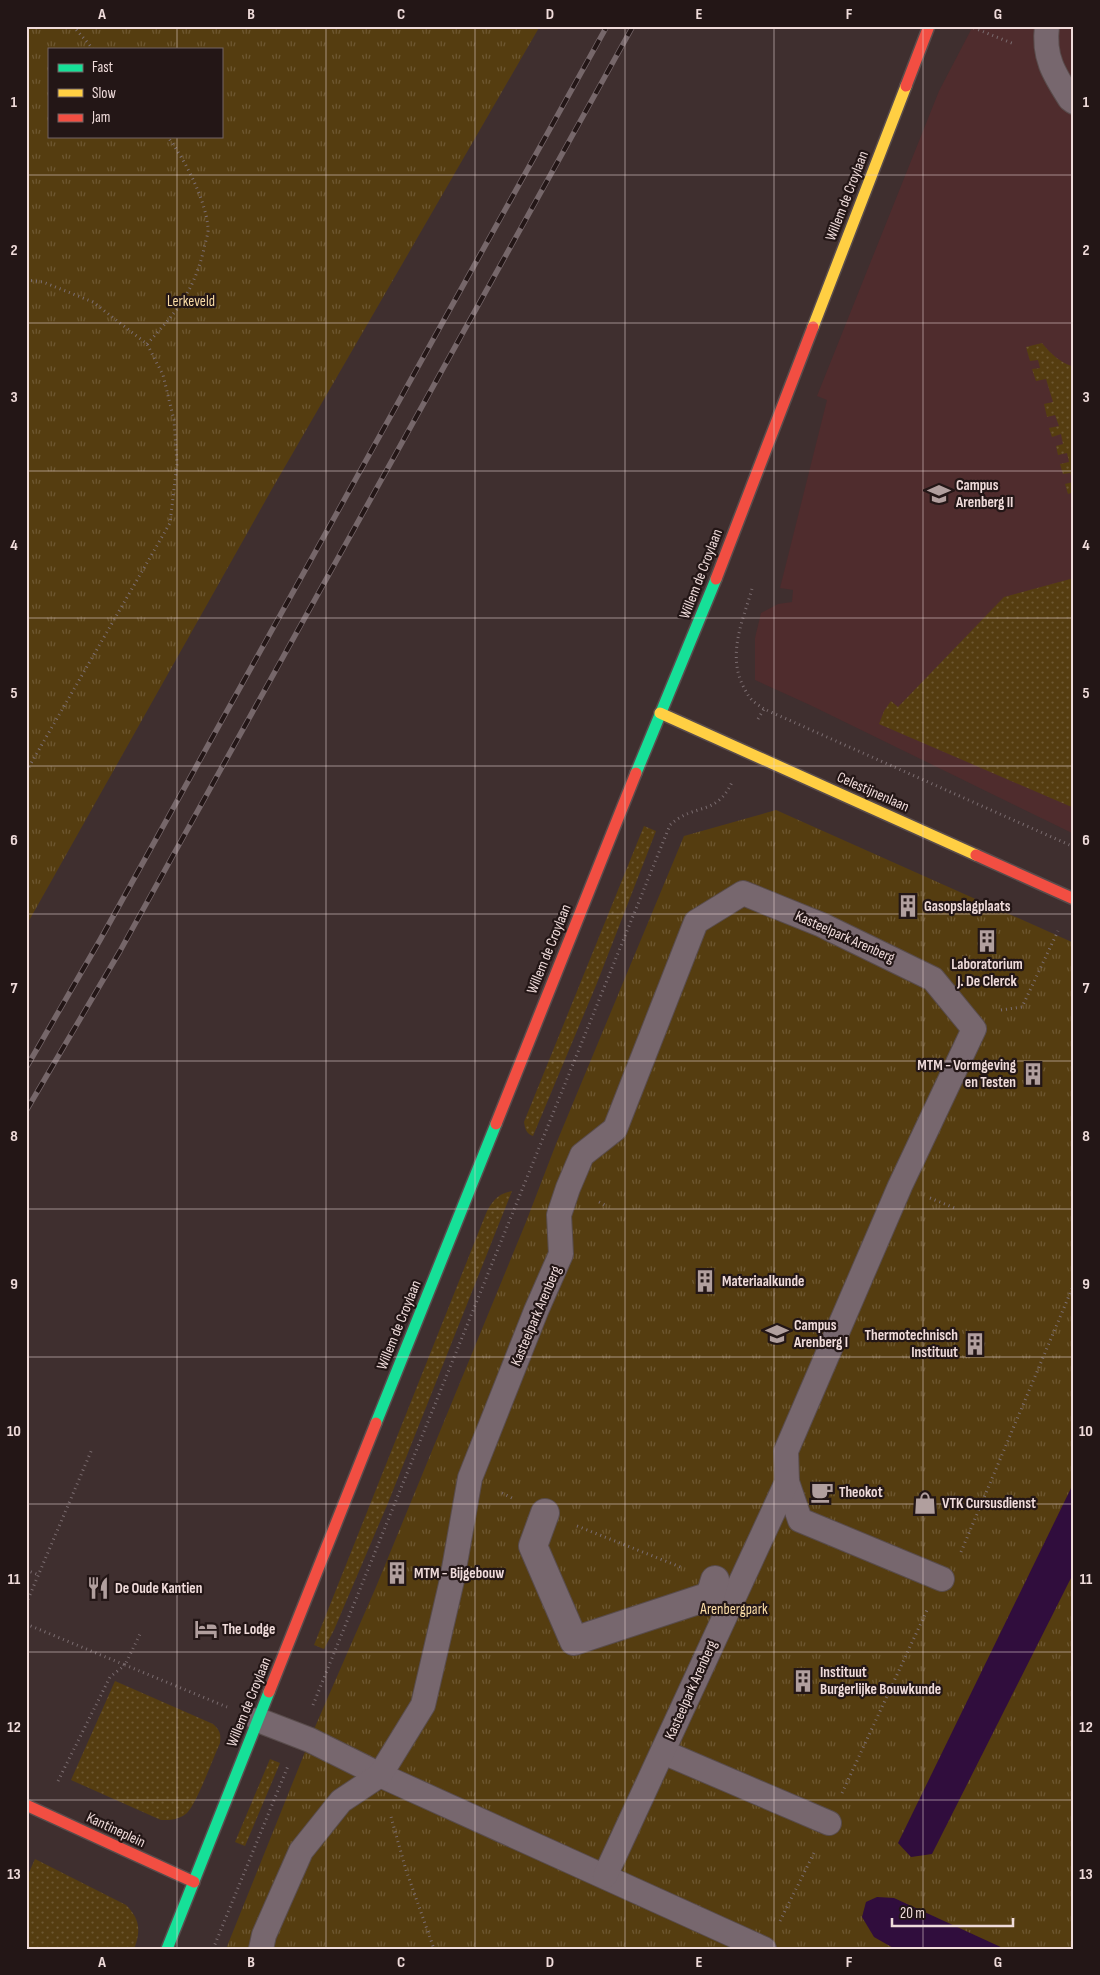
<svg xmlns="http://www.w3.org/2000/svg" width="1100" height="1975" viewBox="0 0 1100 1975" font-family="'Sofia Sans Condensed',sans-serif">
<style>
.built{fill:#4f2c2d}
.grass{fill:url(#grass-dots)}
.park{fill:url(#park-tufts);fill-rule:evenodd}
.water{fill:#300d3d}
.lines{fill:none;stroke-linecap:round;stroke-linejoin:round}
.lane-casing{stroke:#594c4c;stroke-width:26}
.street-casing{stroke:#594c4c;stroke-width:30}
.fast-casing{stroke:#594c4c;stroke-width:14}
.slow-casing{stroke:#594c4c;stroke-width:14}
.jam-casing{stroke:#594c4c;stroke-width:14}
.path{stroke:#7b6d70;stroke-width:3;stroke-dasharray:1 4;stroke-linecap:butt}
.lane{stroke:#77676e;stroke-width:24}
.street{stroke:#77676e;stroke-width:28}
.fast{stroke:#16e098;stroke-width:11}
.slow{stroke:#ffcf43;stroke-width:11}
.jam{stroke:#f24e42;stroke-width:11}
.rail-casing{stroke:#76676a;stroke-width:5.5}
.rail{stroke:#231616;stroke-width:4;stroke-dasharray:11;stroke-linecap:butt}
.grid{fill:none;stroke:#efdbda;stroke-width:1;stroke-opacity:0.55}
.labels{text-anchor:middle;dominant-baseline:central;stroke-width:4.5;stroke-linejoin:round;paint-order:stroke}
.street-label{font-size:15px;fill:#efdbda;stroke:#231616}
.park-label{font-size:15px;fill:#f9dba5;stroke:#231616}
.poi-label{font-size:15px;font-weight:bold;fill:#efdbda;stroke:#231616;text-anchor:start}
.neatline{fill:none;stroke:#efdbda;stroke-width:2}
.grid-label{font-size:16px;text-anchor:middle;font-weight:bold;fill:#efdbda}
</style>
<defs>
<pattern id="grass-dots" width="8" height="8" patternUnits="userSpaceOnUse" patternTransform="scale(1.25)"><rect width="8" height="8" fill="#553d10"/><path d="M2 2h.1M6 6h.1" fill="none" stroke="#6e5832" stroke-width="1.8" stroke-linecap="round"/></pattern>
<pattern id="park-tufts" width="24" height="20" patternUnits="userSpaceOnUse" patternTransform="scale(1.25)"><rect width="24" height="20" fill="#553d10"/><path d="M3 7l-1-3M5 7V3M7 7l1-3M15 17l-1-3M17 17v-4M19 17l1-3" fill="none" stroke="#6e5832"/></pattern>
</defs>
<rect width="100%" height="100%" fill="#3f2f2f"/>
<!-- built -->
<path class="built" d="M973 26H1074V834L810 705 755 680V638L761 613 778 604 792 602 793 590 780 588 827 400 817 396 939 91Z"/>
<!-- grass -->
<g class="grass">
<path d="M1042 343C1051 354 1059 362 1074 367V492L1068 494 1065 484 1073 482 1070 473 1063 474 1060 464 1069 462 1067 453 1058 455 1056 446 1063 444 1061 434 1052 437 1049 428 1059 426 1055 415 1047 417 1044 404 1053 402 1046 379 1036 381 1032 369 1040 368 1038 360 1030 361 1026 347Z"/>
<path d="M1074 578V808L879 724 884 711 891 701 898 707 1004 597Z"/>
<path d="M644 826 656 831 597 983 533 1136C526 1134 525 1128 524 1122Z"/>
<path d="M512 1191 388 1503 334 1630 324 1649 314 1645 487 1211C494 1199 498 1194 512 1191Z"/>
<path d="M115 1681 213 1724C220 1730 221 1734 220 1743 213 1758 197 1803 187 1813 179 1820 170 1820 161 1820L71 1780Z"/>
<path d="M270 1759 280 1763 245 1846 235 1842Z"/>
<path d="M35 1859 126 1905C140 1919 141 1931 134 1949H26V1879Z"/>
</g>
<!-- park -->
<g class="park">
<path d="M26 26H540L272 489 26 926ZM49 49H221V136H49Z"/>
<path d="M776 810 1074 943V1949H226L315 1727 376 1587 526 1222 556 1144 684 836Z"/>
</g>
<!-- water -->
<g class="water">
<path d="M1074 1482V1572L932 1854 911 1857 898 1843Z"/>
<path d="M877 1897 894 1898 1005 1949H895L874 1937 862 1917 866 1902Z"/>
</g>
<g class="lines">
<defs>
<g id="lane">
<path d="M1047 26C1043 57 1054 74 1070 99L1074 102"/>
<path d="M787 1482 800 1520 942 1579"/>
<path d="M258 1720 310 1740 380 1775 764 1949"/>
<path d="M663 1752 829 1823"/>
<path d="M261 1949 264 1935 301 1851 341 1801 380 1775 423 1705 452 1580 470 1478 536 1311 561 1254 559 1215 568 1188 582 1155 615 1129 696 922 743 893 822 925 933 979 974 1029 900 1186 786 1451 787 1482 605 1876"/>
</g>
<path id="street" d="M545 1513 533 1546 574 1641 710 1596 715 1580"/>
<g id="fast">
<path d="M636 773 716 579"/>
<path d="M376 1423 496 1124"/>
<path d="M167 1949 269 1692"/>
</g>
<g id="slow">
<path d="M813 327 906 86"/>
<path d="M660 713 976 855"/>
</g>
<g id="jam">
<path d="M906 86 929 26"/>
<path d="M716 579 813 327"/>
<path d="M976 855 1074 899"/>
<path d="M496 1124 636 773"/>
<path d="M269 1692 376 1423"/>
<path d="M26 1805 194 1882"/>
</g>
</defs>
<!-- lane casing -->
<use href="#lane" class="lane-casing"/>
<!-- street casing -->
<use href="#street" class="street-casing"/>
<!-- fast casing -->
<use href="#fast" class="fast-casing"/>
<!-- slow casing -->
<use href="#slow" class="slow-casing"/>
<!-- jam casing -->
<use href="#jam" class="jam-casing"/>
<!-- path -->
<g class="path">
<path d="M73 26 93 49"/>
<path d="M969 26 1014 44"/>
<path d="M26 30 31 26"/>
<path d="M26 280 43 282 93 302 147 344 163 375 174 420 177 464 170 523 26 772"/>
<path d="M147 344C177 311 193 293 204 249 205 242 209 233 208 227 205 198 184 158 167 136"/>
<path d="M752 589C742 623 725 659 747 693 750 700 758 705 764 709L1074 847"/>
<path d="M758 719 764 709"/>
<path d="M1001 1010 1022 1007 1058 931"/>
<path d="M930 1198 957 1209"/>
<path d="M599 1202 607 1206"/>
<path d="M502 1493 514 1499"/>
<path d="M577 1526 683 1568"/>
<path d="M961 1552 1074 1284"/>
<path d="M26 1570 39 1575"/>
<path d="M26 1604 92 1449"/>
<path d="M26 1624 125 1665 140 1634"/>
<path d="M313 1705 670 825C695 802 716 817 732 782"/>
<path d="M58 1781 110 1677 125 1665 227 1707"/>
<path d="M842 1793 928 1608"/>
<path d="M391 1817 406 1870 434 1949"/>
<path d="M780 1921 814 1853"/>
<path d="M213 1949 288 1766"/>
</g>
<!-- lane -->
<use href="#lane" class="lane"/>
<!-- street -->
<use href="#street" class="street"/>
<!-- fast -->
<use href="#fast" class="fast"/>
<!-- slow -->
<use href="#slow" class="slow"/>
<!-- jam -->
<use href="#jam" class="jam"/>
<defs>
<g id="rail">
<path d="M26 1068 100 940 607 26"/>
<path d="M26 1111 120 951 633 26"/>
</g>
</defs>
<!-- rail casing -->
<use href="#rail" class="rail-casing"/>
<!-- rail -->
<use href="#rail" class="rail"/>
</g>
<!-- grid -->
<path class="grid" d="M177 26V49M326 26V1949M475 26V1949M625 26V1949M774 26V1949M923 26V1949M177 136V1949M26 175H1074M26 323H1074M26 471H1074M26 618H1074M26 766H1074M26 914H1074M26 1061H1074M26 1209H1074M26 1357H1074M26 1504H1074M26 1652H1074M26 1800H1074"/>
<!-- icons -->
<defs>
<symbol id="university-bare" viewBox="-9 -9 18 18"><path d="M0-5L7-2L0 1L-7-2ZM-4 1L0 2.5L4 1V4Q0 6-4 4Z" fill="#b19f9e" stroke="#231616" stroke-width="2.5" paint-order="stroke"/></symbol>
<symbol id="building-bare" viewBox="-9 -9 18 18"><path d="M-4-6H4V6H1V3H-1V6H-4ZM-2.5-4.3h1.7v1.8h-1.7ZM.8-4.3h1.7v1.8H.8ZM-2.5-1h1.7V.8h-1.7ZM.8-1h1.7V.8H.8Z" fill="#b19f9e" stroke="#231616" stroke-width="2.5" paint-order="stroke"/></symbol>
<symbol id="cafe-bare" viewBox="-9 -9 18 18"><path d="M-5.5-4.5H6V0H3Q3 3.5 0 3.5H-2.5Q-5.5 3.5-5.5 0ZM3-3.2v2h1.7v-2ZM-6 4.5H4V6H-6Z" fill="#b19f9e" stroke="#231616" stroke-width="2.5" paint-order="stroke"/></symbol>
<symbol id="shop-bare" viewBox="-9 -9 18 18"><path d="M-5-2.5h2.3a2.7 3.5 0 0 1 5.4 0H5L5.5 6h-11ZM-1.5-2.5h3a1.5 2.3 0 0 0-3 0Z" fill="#b19f9e" stroke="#231616" stroke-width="2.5" paint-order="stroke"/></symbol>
<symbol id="restaurant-bare" viewBox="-9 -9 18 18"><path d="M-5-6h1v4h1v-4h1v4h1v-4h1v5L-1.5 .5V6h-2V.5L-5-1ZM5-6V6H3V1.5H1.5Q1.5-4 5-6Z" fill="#b19f9e" stroke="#231616" stroke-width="2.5" paint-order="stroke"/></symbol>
<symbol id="hotel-bare" viewBox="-9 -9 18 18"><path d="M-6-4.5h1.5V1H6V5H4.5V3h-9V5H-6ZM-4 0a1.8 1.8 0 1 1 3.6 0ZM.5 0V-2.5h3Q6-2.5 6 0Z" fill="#b19f9e" stroke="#231616" stroke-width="2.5" paint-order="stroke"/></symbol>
</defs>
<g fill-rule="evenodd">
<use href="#university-bare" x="923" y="478" width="32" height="32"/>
<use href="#building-bare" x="892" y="890" width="32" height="32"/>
<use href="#building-bare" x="971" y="925" width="32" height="32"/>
<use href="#building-bare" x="1017" y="1058" width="32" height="32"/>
<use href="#building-bare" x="689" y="1265" width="32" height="32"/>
<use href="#university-bare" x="761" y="1318" width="32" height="32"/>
<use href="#building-bare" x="959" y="1328" width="32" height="32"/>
<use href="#cafe-bare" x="806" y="1476" width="32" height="32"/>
<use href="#shop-bare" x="909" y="1487" width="32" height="32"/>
<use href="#building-bare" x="381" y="1557" width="32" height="32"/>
<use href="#restaurant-bare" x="82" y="1572" width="32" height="32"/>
<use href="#hotel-bare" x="190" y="1613" width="32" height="32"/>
<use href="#building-bare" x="787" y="1665" width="32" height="32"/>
</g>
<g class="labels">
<!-- street labels -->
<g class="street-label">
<text transform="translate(847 196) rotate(-69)">Willem de Croylaan</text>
<text transform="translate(701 574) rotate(-69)">Willem de Croylaan</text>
<text transform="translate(873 792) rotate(24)">Celestijnenlaan</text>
<text transform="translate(845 937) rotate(24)">Kasteelpark Arenberg</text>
<text transform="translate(549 949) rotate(-68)">Willem de Croylaan</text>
<text transform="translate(536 1316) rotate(-67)">Kasteelpark Arenberg</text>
<text transform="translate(399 1325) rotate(-68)">Willem de Croylaan</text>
<text transform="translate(691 1690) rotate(-66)">Kasteelpark Arenberg</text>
<text transform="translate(249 1702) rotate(-68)">Willem de Croylaan</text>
<text transform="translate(116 1830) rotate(25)">Kantineplein</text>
</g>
<!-- park labels -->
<g class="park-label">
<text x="191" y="301">Lerkeveld</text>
<text x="734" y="1609">Arenbergpark</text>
</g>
<!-- poi labels -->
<g class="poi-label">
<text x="956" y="485">Campus<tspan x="956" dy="17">Arenberg II</tspan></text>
<text x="924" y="906">Gasopslagplaats</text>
<text x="987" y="964" text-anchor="middle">Laboratorium<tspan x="987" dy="17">J. De Clerck</tspan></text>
<text x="1016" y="1065" text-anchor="end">MTM - Vormgeving<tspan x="1016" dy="17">en Testen</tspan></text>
<text x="722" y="1281">Materiaalkunde</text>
<text x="794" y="1325">Campus<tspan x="794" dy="17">Arenberg I</tspan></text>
<text x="958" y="1335" text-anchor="end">Thermotechnisch<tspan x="958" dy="17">Instituut</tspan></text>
<text x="839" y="1492">Theokot</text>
<text x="942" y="1503">VTK Cursusdienst</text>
<text x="414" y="1573">MTM - Bijgebouw</text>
<text x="115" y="1588">De Oude Kantien</text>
<text x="222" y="1629">The Lodge</text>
<text x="820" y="1672">Instituut<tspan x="820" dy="17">Burgerlijke Bouwkunde</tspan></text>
</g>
</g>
<!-- border -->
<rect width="1100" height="1975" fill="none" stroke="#231616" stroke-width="55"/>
<!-- legend -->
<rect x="48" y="48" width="175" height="90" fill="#231616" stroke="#756564"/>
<rect x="58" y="64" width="25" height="8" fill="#16e098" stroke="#756564"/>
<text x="92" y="72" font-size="15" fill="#efdbda">Fast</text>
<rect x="58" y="89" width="25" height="8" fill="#ffcf43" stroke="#756564"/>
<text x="92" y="98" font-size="15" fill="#efdbda">Slow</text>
<rect x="58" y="114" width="25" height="8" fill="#f24e42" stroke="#756564"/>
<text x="92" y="122" font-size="15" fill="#efdbda">Jam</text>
<!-- scale -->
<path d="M892 1918v8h121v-8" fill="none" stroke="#efdbda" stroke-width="2.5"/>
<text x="900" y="1918" font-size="15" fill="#efdbda" stroke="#231616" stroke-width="4" paint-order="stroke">20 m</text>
<rect x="28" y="28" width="1044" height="1920" class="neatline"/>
<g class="grid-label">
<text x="102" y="19">A</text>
<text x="251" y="19">B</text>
<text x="401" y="19">C</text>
<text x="550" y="19">D</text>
<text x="699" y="19">E</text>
<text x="849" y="19">F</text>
<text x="998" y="19">G</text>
<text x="14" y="107">1</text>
<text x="1086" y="107">1</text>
<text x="14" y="255">2</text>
<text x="1086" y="255">2</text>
<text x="14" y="402">3</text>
<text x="1086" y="402">3</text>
<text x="14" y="550">4</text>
<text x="1086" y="550">4</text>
<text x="14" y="698">5</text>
<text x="1086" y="698">5</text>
<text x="14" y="845">6</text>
<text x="1086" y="845">6</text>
<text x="14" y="993">7</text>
<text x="1086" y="993">7</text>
<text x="14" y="1141">8</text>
<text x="1086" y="1141">8</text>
<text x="14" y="1289">9</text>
<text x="1086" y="1289">9</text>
<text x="14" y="1436">10</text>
<text x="1086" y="1436">10</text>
<text x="14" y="1584">11</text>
<text x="1086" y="1584">11</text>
<text x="14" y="1732">12</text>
<text x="1086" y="1732">12</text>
<text x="14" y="1879">13</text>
<text x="1086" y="1879">13</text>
<text x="102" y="1967">A</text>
<text x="251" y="1967">B</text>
<text x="401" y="1967">C</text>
<text x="550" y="1967">D</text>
<text x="699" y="1967">E</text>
<text x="849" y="1967">F</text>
<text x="998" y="1967">G</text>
</g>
</svg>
